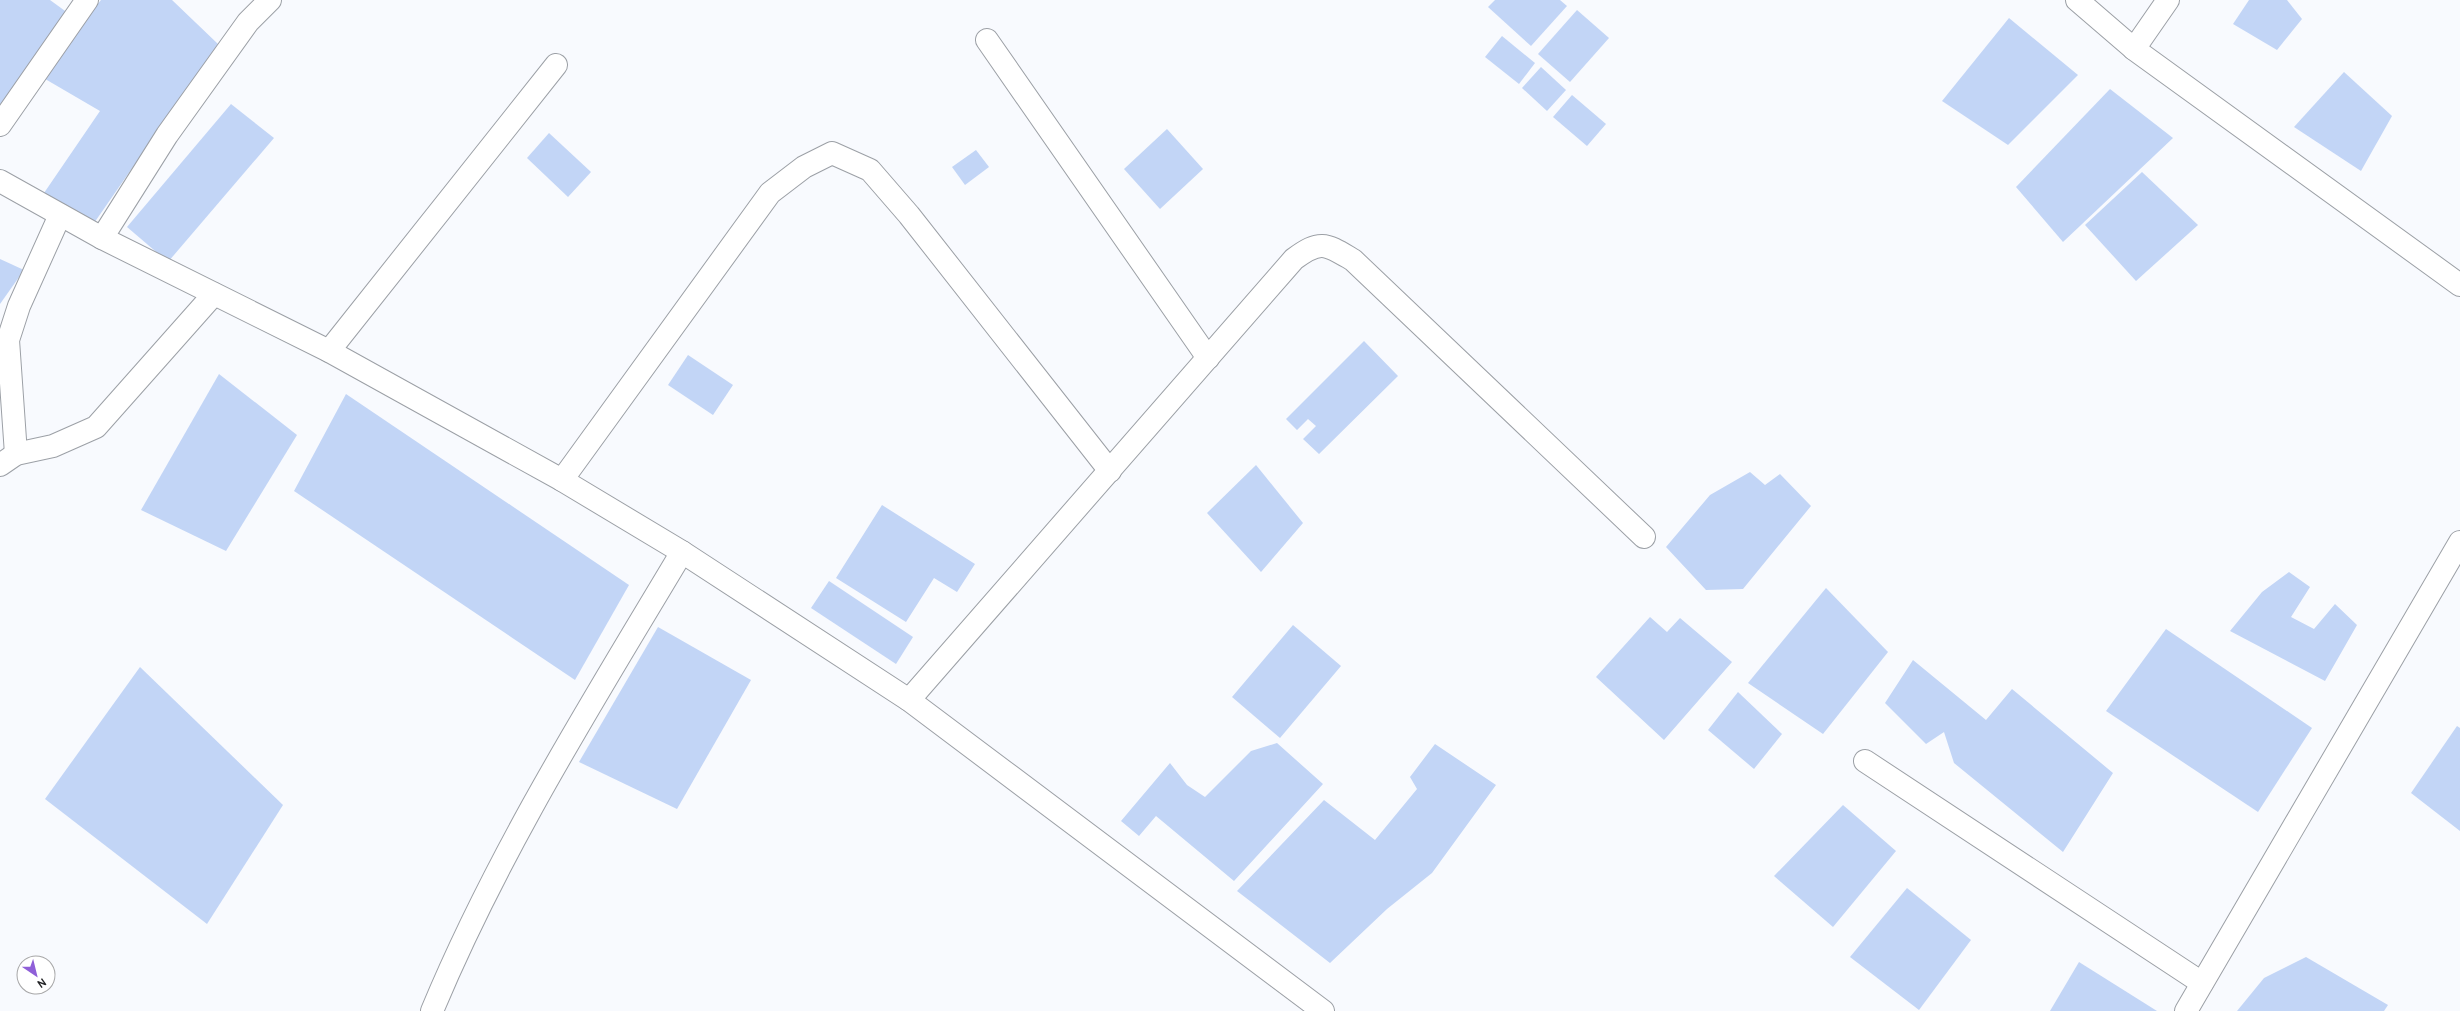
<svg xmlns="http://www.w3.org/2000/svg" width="2460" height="1011" viewBox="0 0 2460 1011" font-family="Cabin,sans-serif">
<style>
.building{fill:#c2d5f6}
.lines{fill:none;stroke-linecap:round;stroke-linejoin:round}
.minor-casing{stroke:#9ca0a6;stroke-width:24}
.minor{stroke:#fff;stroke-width:22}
</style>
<rect width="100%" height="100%" fill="#f8fafe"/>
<!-- building -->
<g class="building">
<path d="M0 0H50L72 16 0 106Z"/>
<path d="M101 0H172L218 44 92 226 44 193 100 111 40 76Z"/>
<path d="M1495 0H1560L1567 6 1531 46 1488 7Z"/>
<path d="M2249 0H2287L2302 19 2277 50 2233 24Z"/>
<path d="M1577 10 1609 38 1570 82 1538 54Z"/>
<path d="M2009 18 2078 75 2008 145 1942 101Z"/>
<path d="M1502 36 1535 63 1519 84 1485 57Z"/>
<path d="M1541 67 1566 90 1547 111 1522 88Z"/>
<path d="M2344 72 2392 116 2361 171 2294 127Z"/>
<path d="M2110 89 2173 138 2063 242 2016 187Z"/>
<path d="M1572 95 1606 124 1587 146 1553 117Z"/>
<path d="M231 104 274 138 168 262 127 227Z"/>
<path d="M1167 129 1203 169 1160 209 1124 169Z"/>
<path d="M549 133 591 172 568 197 527 158Z"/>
<path d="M976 150 989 167 965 185 952 167Z"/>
<path d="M2142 172 2198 225 2136 281 2085 225Z"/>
<path d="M0 259 24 270 0 304Z"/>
<path d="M1364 341 1398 376 1319 454 1303 439 1316 426 1308 419 1297 430 1286 419Z"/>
<path d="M688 355 733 385 713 415 668 385Z"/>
<path d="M219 374 297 435 226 551 141 510Z"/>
<path d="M346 394 629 585 575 680 294 491Z"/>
<path d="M1256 465 1303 523 1261 572 1207 513Z"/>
<path d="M1750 472 1765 485 1780 474 1811 506 1743 589 1706 590 1666 547 1710 495Z"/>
<path d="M882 505 975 564 957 592 934 578 906 622 836 578Z"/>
<path d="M2289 572 2310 587 2291 617 2314 629 2335 604 2357 625 2325 681 2230 631 2262 592Z"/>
<path d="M829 581 913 637 896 664 811 608Z"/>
<path d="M1826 588 1888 652 1823 734 1748 683Z"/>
<path d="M1650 617 1667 632 1680 618 1732 662 1664 740 1596 677Z"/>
<path d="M1293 625 1341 666 1280 738 1232 697Z"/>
<path d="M658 627 751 680 677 809 579 762Z"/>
<path d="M2166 629 2312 728 2258 812 2106 711Z"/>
<path d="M1913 660 1986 720 2012 689 2113 773 2063 852 1954 763 1944 732 1926 744 1885 703Z"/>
<path d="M140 667 283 805 207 924 45 799Z"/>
<path d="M1738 692 1782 734 1754 769 1708 730Z"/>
<path d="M2457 726 2460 728V831L2411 793Z"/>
<path d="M1277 743 1323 784 1234 881 1156 816 1139 836 1121 821 1170 763 1187 785 1205 797 1251 751Z"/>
<path d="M1435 744 1496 785 1432 873 1387 909 1330 963 1237 891 1324 800 1375 840 1417 789 1410 777Z"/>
<path d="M1843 805 1896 851 1833 927 1774 876Z"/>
<path d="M1907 888 1971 940 1919 1010 1850 957Z"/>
<path d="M2306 957 2388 1005 2384 1011H2237L2264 978Z"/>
<path d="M2079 962 2157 1011H2050Z"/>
</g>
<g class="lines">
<defs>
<g id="minor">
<path d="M2077 0 2134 49 2460 285"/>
<path d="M987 40 1208 358"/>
<path d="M2134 49 2168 0"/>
<path d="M0 125 87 0"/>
<path d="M0 181 102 238 329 351 562 480 682 552 909 700 1323 1011"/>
<path d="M102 238 167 135 248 22 270 0"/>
<path d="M329 351 556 65"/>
<path d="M16 454 8 340 19 306 60 215"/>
<path d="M0 465 16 454 53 446 96 427 214 294"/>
<path d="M562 480 770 193 804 167 832 153 870 170 909 215 1110 471"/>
<path d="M909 700 1294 259C1321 239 1326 244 1353 260L1644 537"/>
<path d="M1865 761 2202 983"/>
<path d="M432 1011C499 850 593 701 682 552"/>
<path d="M2186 1011 2460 542"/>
</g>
</defs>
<!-- minor casing -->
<use href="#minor" class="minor-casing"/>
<!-- minor -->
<use href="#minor" class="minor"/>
</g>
<!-- north arrow -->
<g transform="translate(36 975) rotate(145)"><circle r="19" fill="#ffffff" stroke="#a7a7a8"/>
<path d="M0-3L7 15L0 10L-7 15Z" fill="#8f5fd8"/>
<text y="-6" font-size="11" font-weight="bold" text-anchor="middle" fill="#232426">N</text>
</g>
</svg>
